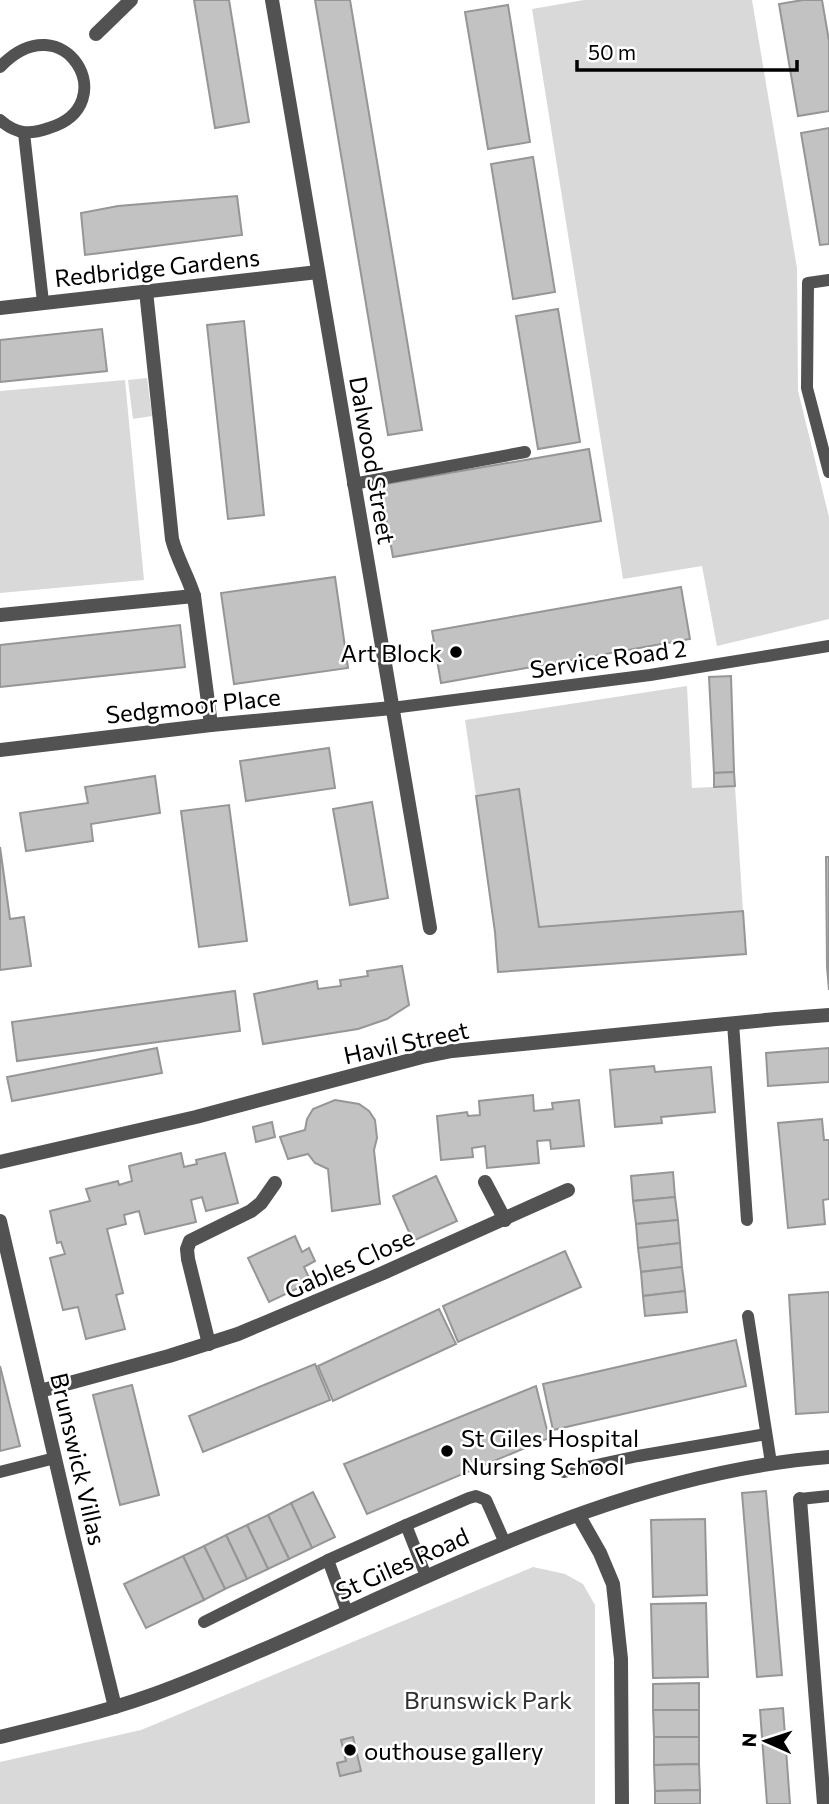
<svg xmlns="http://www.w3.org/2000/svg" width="829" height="1804" viewBox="0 0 829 1804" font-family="Commissioner,sans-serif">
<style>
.green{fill:#d9d9d9}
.building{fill:#c2c2c2;stroke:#969696;stroke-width:2}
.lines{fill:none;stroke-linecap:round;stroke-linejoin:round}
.service{stroke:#525252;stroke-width:12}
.pedestrian{stroke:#525252;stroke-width:14}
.minor{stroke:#525252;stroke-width:14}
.poi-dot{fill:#000;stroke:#fff;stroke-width:2.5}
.labels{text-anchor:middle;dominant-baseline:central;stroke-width:5;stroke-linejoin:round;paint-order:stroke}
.street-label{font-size:24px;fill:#000;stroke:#fff}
.poi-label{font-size:24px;fill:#000;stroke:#fff;text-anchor:start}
.park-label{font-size:24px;fill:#303030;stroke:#fff}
</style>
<rect width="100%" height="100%" fill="#fff"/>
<!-- green -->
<g class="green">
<path d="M584 0H752L797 268 798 391 829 517V619L717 646 702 566 623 579 532 9Z"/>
<path d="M147 378 152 416 133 419 128 380Z"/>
<path d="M125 380 144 580 0 593V391Z"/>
<path d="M687 686 692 788 735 786 743 911 539 927 519 790 476 796 465 720Z"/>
<path d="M533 1567 565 1574 583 1584 595 1605V1804H0V1762L141 1730Z"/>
</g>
<!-- building -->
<g class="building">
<path d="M194 0H229L249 122 215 128Z"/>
<path d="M315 0H350L422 430 388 435Z"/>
<path d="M803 0H822L829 41V111L798 116 779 4Z"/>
<path d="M508 5 530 142 488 149 465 12Z"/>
<path d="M829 128V244L820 245 801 133Z"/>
<path d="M533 157 555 292 513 299 491 164Z"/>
<path d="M237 196 242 235 85 255 81 213 118 206Z"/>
<path d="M558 309 580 442 538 449 516 316Z"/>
<path d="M244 321 264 515 228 519 207 325Z"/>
<path d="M102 329 107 371 0 382V340Z"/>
<path d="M589 449 601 521 393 557 380 485Z"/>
<path d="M335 577 348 668 234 684 221 593Z"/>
<path d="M681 587 690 639 441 683 432 631Z"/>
<path d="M180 625 185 667 0 687V645Z"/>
<path d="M731 676 734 772 714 773 709 677Z"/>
<path d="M329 748 335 788 246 801 240 761Z"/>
<path d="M734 772 735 786 714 787V773Z"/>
<path d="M155 776 160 813 91 824 93 841 26 851 20 813 88 803 85 787Z"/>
<path d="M519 789 539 927 743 911 746 954 498 972 495 932 476 796Z"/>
<path d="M372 802 388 898 350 905 333 809Z"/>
<path d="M229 805 247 941 199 947 181 811Z"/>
<path d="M0 847 10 919 24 917 31 966 0 970Z"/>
<path d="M826 857H829V990L827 967Z"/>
<path d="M402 966 409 1005 387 1019 358 1029 263 1044 254 994 317 981 318 989 341 986 340 980 368 976 367 971Z"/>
<path d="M235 991 240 1031 17 1061 12 1022Z"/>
<path d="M157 1048 162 1073 12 1101 7 1077Z"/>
<path d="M829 1048V1082L768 1086 766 1053Z"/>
<path d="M654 1066 655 1072 711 1067 715 1112 661 1117 662 1123 615 1127 610 1070Z"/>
<path d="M533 1095 534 1111 553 1109 552 1103 579 1100 584 1146 551 1149 550 1140 537 1141 539 1163 487 1168 485 1146 472 1148 473 1157 441 1160 437 1116 467 1112 468 1116 480 1115 479 1101Z"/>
<path d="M335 1100 359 1104 369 1111 375 1120 377 1138 374 1150 380 1204 332 1211 328 1169 315 1163 308 1154 288 1159 280 1137 305 1130 307 1119 313 1109Z"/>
<path d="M822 1119 824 1140H829V1199L823 1200 825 1224 788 1228 778 1123Z"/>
<path d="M272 1122 275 1137 256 1142 253 1127Z"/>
<path d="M181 1153 184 1167 197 1164 196 1160 225 1153 238 1203 206 1211 202 1197 191 1200 196 1222 145 1234 139 1211 124 1215 126 1224 107 1229 123 1293 116 1295 125 1329 86 1339 78 1307 63 1310 50 1258 65 1254 61 1242 57 1243 50 1211 90 1201 86 1189 118 1181 119 1185 132 1181 129 1166Z"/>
<path d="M673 1172 675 1197 633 1201 631 1176Z"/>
<path d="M436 1176 457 1221 413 1241 393 1196Z"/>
<path d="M675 1197 678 1220 636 1224 633 1201Z"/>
<path d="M678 1220 680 1243 638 1248 636 1224Z"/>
<path d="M295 1236 302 1252 309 1248 315 1261 304 1267 311 1282 269 1302 248 1258Z"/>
<path d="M680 1243 682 1267 641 1272 638 1248Z"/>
<path d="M565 1251 581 1287 458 1342 443 1306Z"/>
<path d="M682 1267 685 1291 643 1296 641 1272Z"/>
<path d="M685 1291 687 1312 645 1316 643 1296Z"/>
<path d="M829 1292V1412L796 1414 789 1295Z"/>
<path d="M439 1309 456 1344 333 1401 318 1366Z"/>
<path d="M736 1340 746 1386 553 1430 543 1384Z"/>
<path d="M315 1364 330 1400 203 1452 189 1416Z"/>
<path d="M0 1366 20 1446 0 1451Z"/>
<path d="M132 1385 159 1495 120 1505 93 1395Z"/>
<path d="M536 1386 549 1438 367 1514 344 1464Z"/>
<path d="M766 1491 782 1675 757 1677 742 1493Z"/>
<path d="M313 1492 335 1537 312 1548 291 1503Z"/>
<path d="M291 1503 312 1548 289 1559 268 1515Z"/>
<path d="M268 1515 289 1559 268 1569 247 1525Z"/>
<path d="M705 1519 707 1595 653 1597 651 1520Z"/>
<path d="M247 1525 268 1569 247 1579 226 1535Z"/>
<path d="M226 1535 247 1579 225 1589 204 1546Z"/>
<path d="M204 1546 225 1589 204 1600 183 1556Z"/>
<path d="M183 1556 204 1600 146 1628 124 1584Z"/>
<path d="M706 1603 708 1677 653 1678 651 1604Z"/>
<path d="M699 1683V1710H653V1684Z"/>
<path d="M783 1708 790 1804H767L760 1710Z"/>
<path d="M653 1710H699V1737H654Z"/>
<path d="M353 1737 361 1771 340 1776 337 1763 346 1761 341 1740Z"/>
<path d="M654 1737H699V1764L654 1765Z"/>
<path d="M699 1764 700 1790 655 1791 654 1765Z"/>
<path d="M700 1790V1804H655V1791Z"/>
</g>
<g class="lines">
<!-- service -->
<g class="service">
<path d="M0 67C64 0 125 105 49 128 29 135 16 134 0 120"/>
<path d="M24 133 43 302"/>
<path d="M829 280 808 283 807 388 829 472"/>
<path d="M353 484 525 452"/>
<path d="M392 708 650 675 829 646"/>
<path d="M733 1023 747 1220"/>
<path d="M748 1316 771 1463"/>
<path d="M0 1472 55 1458"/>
<path d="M564 1472 638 1456 766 1434"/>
<path d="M800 1499 829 1496"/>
<path d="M426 1576 406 1525 469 1498 476 1496 486 1500 505 1543"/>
<path d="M347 1612 328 1560 406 1525"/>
<path d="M204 1622 328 1560"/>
</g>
<!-- pedestrian -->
<path class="pedestrian" d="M146 291 161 432"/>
<!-- minor -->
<g class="minor">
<path d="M272 0 430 928"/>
<path d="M96 34 131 0"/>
<path d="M0 308 318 272"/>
<path d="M161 432 172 539C177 559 188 576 194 596L211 725"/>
<path d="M0 615 194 596"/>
<path d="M0 750 211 725 392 708"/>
<path d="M0 1162 196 1117 422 1057 452 1051 776 1019 829 1015"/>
<path d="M485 1182 505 1220"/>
<path d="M0 1221 73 1536 115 1707"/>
<path d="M209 1344 188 1259 187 1249 190 1241 251 1211 261 1203 275 1183"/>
<path d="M40 1391 169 1356 238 1334 383 1273 568 1190"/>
<path d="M800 1499 824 1804"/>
<path d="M579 1516 600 1553 613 1584 621 1659 622 1804"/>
<path d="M0 1737C58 1723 117 1709 173 1687 388 1604 594 1475 829 1457"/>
</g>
</g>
<!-- markers -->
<g class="poi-dot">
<circle cx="456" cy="652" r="7"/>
<circle cx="447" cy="1451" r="7"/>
<circle cx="350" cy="1750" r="7"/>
</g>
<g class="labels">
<!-- street labels -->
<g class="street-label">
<text transform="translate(157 267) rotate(-6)">Redbridge Gardens</text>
<text transform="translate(373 460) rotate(80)">Dalwood Street</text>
<text transform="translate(608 658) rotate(-8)">Service Road 2</text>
<text transform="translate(193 705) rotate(-6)">Sedgmoor Place</text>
<text transform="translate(406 1042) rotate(-12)">Havil Street</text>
<text transform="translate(349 1263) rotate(-24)">Gables Close</text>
<text transform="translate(79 1459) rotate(77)">Brunswick Villas</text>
<text transform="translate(402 1563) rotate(-24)">St Giles Road</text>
</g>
<!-- poi labels -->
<g class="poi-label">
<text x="442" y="652" text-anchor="end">Art Block</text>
<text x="461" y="1437">St Giles Hospital<tspan x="461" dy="28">Nursing School</tspan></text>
<text x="364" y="1750">outhouse gallery</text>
</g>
<!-- park labels -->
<g class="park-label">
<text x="488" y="1699">Brunswick Park</text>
</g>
</g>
<!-- north arrow -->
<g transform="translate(766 1741) rotate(273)" stroke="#ffffff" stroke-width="5" paint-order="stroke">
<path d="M0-5L12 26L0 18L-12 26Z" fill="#000000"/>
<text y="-10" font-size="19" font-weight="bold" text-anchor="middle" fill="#000000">N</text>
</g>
<!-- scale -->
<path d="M577 60v10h220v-10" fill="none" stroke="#000000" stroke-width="3.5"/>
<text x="588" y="60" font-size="21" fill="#000000" stroke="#ffffff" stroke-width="5" paint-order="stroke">50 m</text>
</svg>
